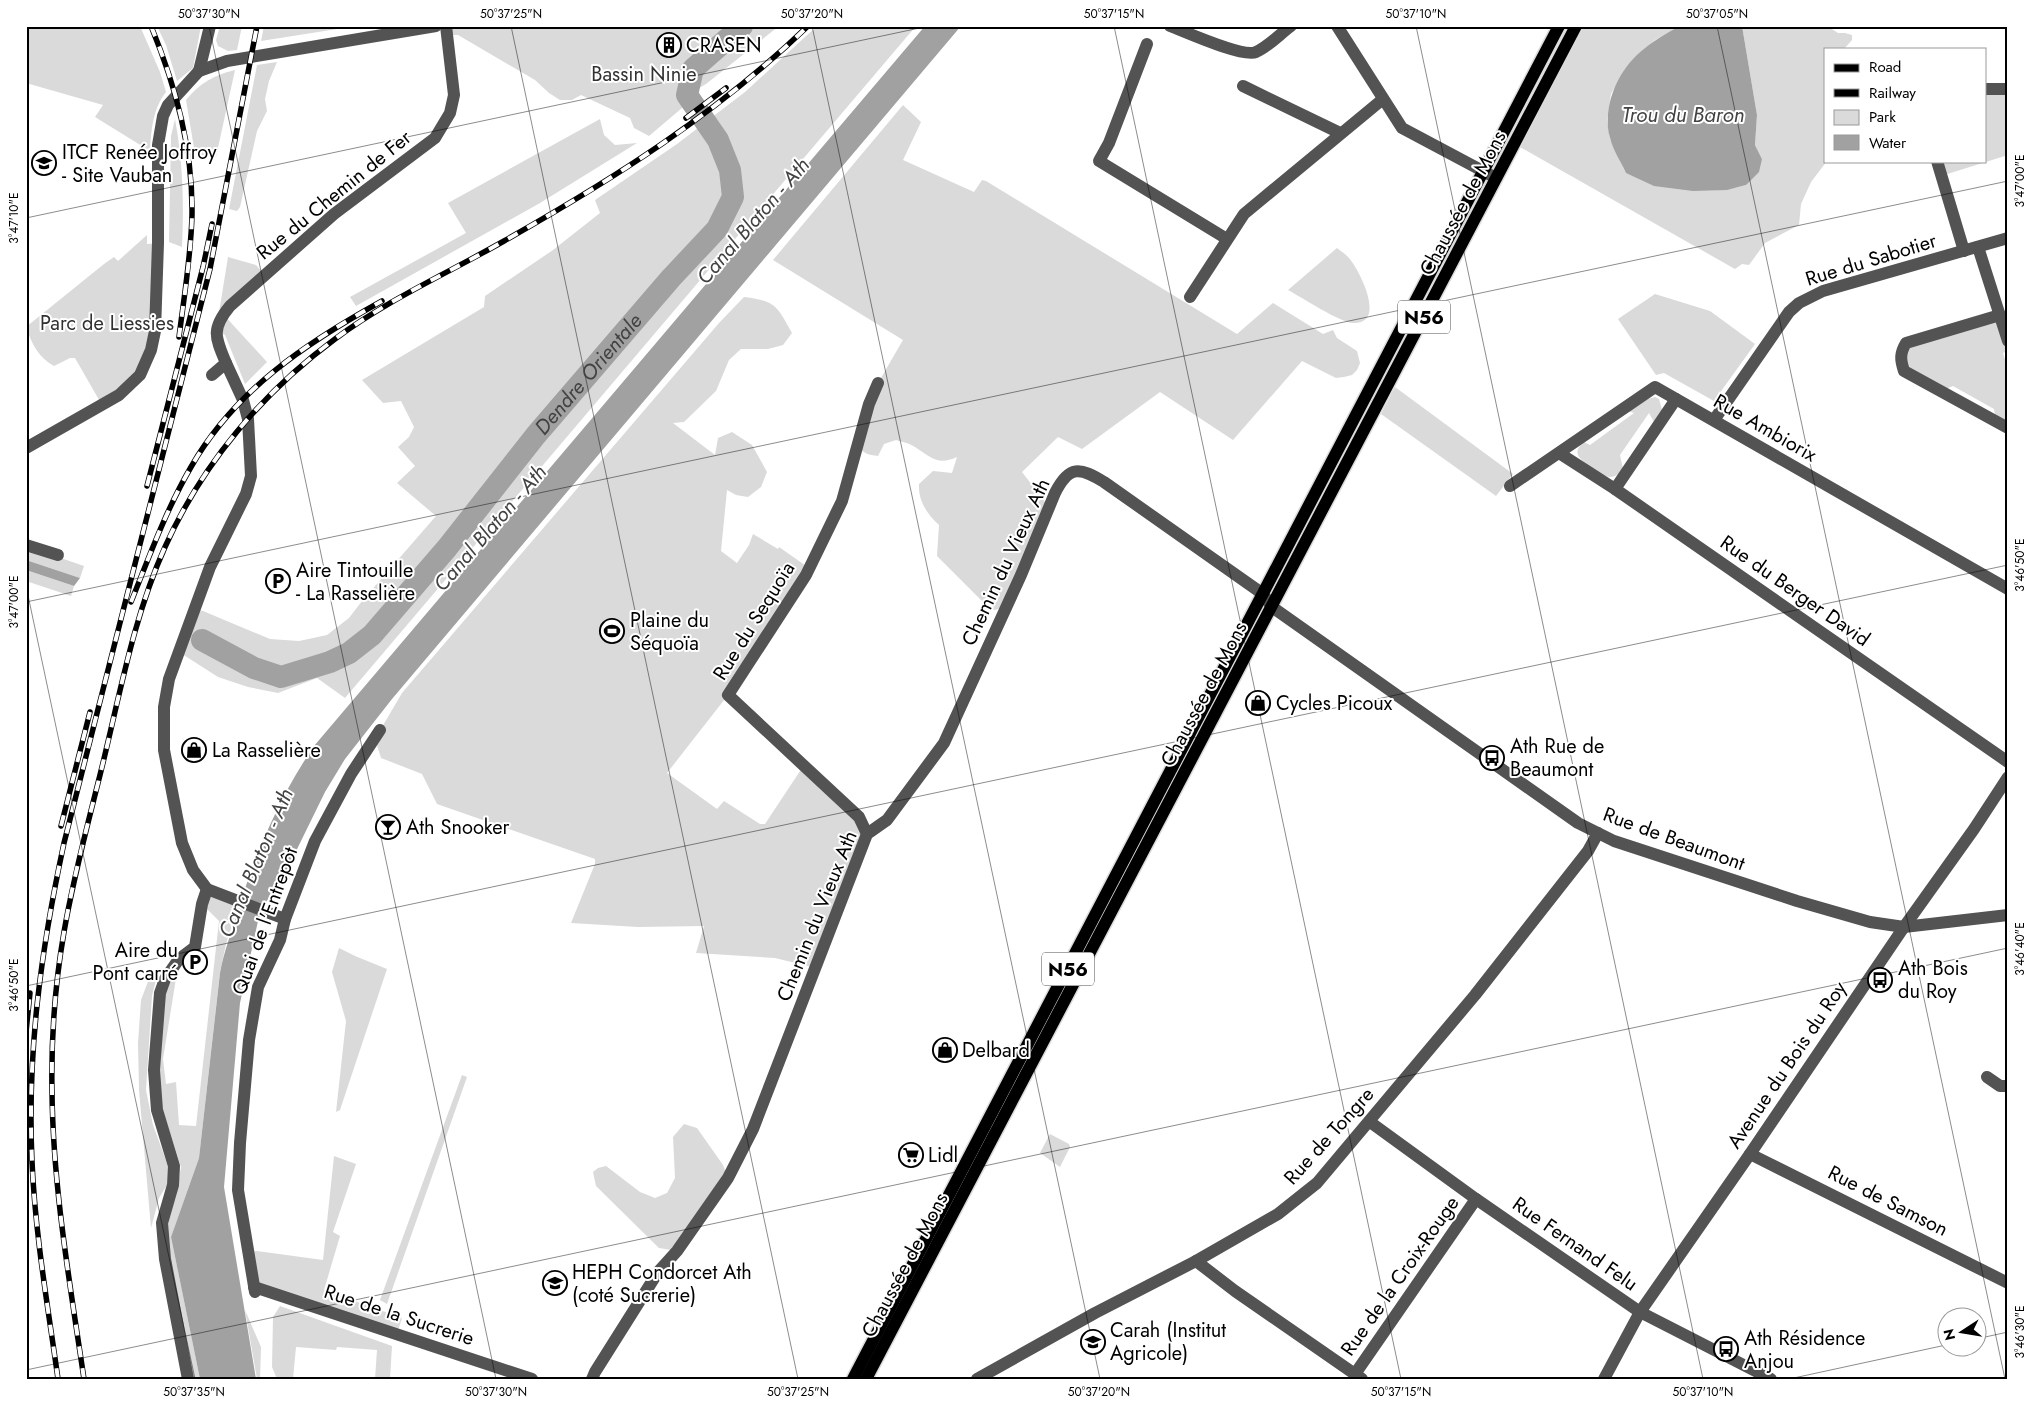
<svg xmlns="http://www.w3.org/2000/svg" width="2034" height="1405" viewBox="0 0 2034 1405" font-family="Jost,sans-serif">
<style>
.green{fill:#dadada}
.water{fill:#a1a1a1}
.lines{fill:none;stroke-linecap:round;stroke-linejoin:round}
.river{stroke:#a1a1a1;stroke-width:22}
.major-casing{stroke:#dbdbdb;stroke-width:15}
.minor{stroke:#535353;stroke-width:12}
.major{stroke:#000;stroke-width:12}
.rail-casing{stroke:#000;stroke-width:5.5}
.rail{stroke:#fff;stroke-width:4;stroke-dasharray:11;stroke-linecap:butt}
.ticks{fill:none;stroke:#000;stroke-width:1;stroke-opacity:0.45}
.labels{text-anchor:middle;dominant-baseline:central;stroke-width:4;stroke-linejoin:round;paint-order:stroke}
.shield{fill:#fff;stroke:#4c4c4c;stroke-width:1}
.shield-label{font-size:19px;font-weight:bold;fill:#000}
.poi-label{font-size:20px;fill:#000;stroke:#fff;text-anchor:start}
.park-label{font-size:20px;fill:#313131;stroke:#fff}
.street-label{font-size:20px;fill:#000;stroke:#fff}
.water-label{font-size:21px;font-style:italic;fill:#424242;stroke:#fff}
.neatline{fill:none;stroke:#000;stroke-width:2}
.ticks-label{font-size:12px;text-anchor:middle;fill:#000}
</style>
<rect width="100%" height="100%" fill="#fff"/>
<!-- green -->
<g class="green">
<path d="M26 26H140L160 72 166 92C153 108 151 131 150 151L95 117 103 105 26 83Z"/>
<path d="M157 26H201L193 68 177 81 166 45Z"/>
<path d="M220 26H242L237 50 228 51 218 46 216 40Z"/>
<path d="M264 26H356L261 41Z"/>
<path d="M446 26H779L706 84 687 95 682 108 649 136 634 128 630 118 581 95 572 100H560L549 93 535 80 458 35H446Z"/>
<path d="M817 26H916L345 698 317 678 278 693 248 687 218 677 179 652 194 609 203 611 270 639 299 641 327 635 349 618 362 601 436 516 397 483 415 466 398 447 409 437 414 427 401 401 383 403 362 380 484 307 485 296 553 250 600 213 595 200 677 144 745 92Z"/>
<path d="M1584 26H1680L1655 40 1625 69 1611 94 1607 120 1610 139 1626 173C1669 184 1702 198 1746 185L1762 159 1755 145 1757 115 1742 26H1827L1838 33H1845L1852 35V40L1844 49H1825L1827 161 1811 182 1801 204 1799 225 1765 243 1749 265 1742 264 1735 269 1520 147Z"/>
<path d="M277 62 269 81 265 99 267 111 257 131 240 207 237 211 229 209 257 65Z"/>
<path d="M235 70 216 157 195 154 186 100C200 83 214 75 235 70Z"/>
<path d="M1985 89H2008V155L1941 176 1937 161H1985Z"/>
<path d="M903 105 921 122 903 160 974 192 982 180 986 181 1237 334 1273 303 1323 334 1333 330 1337 338 1357 351 1360 363 1357 370 1352 375 1344 377 1336 378 1302 361 1233 440 1160 392 1082 449 1058 437 1022 472 1049 507 1007 606 995 610 989 608 937 556 939 525C927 514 918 501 919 484L933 471 952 473 957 457C937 466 931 457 915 447 909 443 902 442 896 440L884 444 878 456C868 455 863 453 857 445L878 383 903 340 773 260Z"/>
<path d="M175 119C183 162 184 203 182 247L169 242 171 136Z"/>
<path d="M600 119 604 135 615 145 637 143 540 203 356 306 350 297 466 233 448 203Z"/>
<path d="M147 235V244L158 243 147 361 102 405 75 358H70L54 366C38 357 32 344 26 327L104 264 114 257 118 261Z"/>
<path d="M1337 248C1340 251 1346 254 1349 258 1360 271 1387 324 1353 323 1341 323 1301 297 1288 290Z"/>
<path d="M228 257 256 265 264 274 223 314 267 362 245 384 225 335 216 331Z"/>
<path d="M1655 294 1710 311 1755 344 1714 401 1664 373 1656 375 1618 319Z"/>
<path d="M744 297C776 301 777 306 792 333L783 345 768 349H741L729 360 716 391 684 422 673 423 715 455 718 438 732 432 752 445 767 472 761 487 748 497 736 495 727 490 721 551 737 563 749 545 753 534 778 549 779 547 809 568 728 695 667 773 717 809 724 801 760 824H765L804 765 864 825 816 968 775 958 696 953 704 926 638 927 571 923 595 864V859L437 804 422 774 381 758 375 739 402 693 719 323Z"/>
<path d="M2000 315 2008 341V351L2003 353 2008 369V428L1996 421 1994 409 1953 386 1941 391 1904 371 1901 351Z"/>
<path d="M1395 387 1513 474 1496 496 1381 414Z"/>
<path d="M1655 397 1659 399 1662 410 1654 422 1649 413 1620 455 1623 469C1620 473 1616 477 1610 477 1604 477 1580 461 1578 455 1576 449 1580 446 1584 442L1590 445 1634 413 1628 411 1645 400Z"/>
<path d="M26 546 84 566 80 578 26 560Z"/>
<path d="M26 570 74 586 71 596 26 581Z"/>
<path d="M207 889 239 903 226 944 220 972 199 1158 171 1237 200 1379H193L167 1244V1230L169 1214 176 1196 181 1167 158 1095 165 987 178 966 163 1059 166 1084 176 1082 179 1125 196 1126 219 921 202 904Z"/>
<path d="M339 948 355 956 387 969 340 1110 336 1112 346 1021 332 972Z"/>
<path d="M152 971 156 980 152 996 146 1090 153 1125 168 1166V1177L167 1185 159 1198 151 1228 139 1090 138 1043 141 1000Z"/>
<path d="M462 1075 467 1077 387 1304 380 1300Z"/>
<path d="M684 1124 697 1128 723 1165 728 1178 677 1251 659 1248 596 1186 593 1172 598 1168 606 1166 640 1192 655 1198 667 1193 675 1178 673 1137Z"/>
<path d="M1050 1134 1069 1144 1070 1147 1060 1167 1040 1153Z"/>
<path d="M334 1156 356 1164 333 1232 340 1236 324 1290 402 1318 397 1334 255 1287 247 1253 257 1251 323 1260Z"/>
<path d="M280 1306 392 1346 390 1379H375L377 1350 337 1347 336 1350 296 1347 293 1379H277L272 1367 273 1317Z"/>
<path d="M245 1310 261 1347 260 1379H257Z"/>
</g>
<!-- water -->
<g class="water">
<path d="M925 26H961L392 699 345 759 325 792 277 890H272L258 921 240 1003 224 1187 256 1379H200L171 1237 199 1158 220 973C224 951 232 931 238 910 256 852 280 796 314 746Z"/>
<path d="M1680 26H1742L1757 115 1755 145 1762 159 1759 172 1746 185 1727 190 1693 191 1654 186 1626 173C1621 162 1613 150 1610 138 1602 109 1616 74 1638 54 1651 42 1665 34 1680 26Z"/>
<path d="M26 560 80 578 74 586 26 570Z"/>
</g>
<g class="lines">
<!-- river -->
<path class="river" id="s1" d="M202 640 254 668 281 677 330 662 349 653 372 635 447 548 536 435 671 278 717 229 733 197 730 170 718 140 687 95 693 69 742 26"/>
<defs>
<g id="major">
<path d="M853 1379 1559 26"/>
<path d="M866 1379 1576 26"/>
</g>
</defs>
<!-- major casing -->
<use href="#major" class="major-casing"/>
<!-- minor -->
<g class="minor">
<path d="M1170 26C1186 32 1243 58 1256 52 1268 47 1280 34 1291 26"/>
<path d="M1337 26 1402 128 1496 178"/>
<path d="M1147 44 1109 143 1099 161 1227 239"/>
<path d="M199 71 210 26"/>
<path d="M1243 86 1340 133"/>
<path d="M1985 89H2008"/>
<path d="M1937 161 1964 251"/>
<path d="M1978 247 2008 341"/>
<path d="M1190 297 1244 214 1383 99"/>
<path d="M2000 315 1906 343C1900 353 1900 359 1904 371L2008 428"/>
<path d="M226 363 243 400 248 419 251 476 246 494 210 567 169 679 164 707V750L182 843 193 870 207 889 285 919"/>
<path d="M212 375 226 363C215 337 211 329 230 306L334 214 435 138 450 113 454 95 446 26"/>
<path d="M1714 420 1789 312 1799 303 1823 291 2008 238"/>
<path d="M26 448 119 395 140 375 151 350 155 331 158 243V145L163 116 168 105 199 71 227 61 436 26"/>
<path d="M1559 453 1615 489 2008 762"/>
<path d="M1510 486 1655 387 2008 589"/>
<path d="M1615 489 1676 399"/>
<path d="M26 545 58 555"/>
<path d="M867 834 859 817 728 695 806 575 842 501 869 404 878 383"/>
<path d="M1987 1077 2000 1086H2008"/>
<path d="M1370 1122 1476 1199 1640 1312 1771 1379"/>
<path d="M1750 1154 2008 1283"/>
<path d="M1196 1261 1235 1291 1362 1379"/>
<path d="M254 1287 532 1379"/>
<path d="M255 1292 238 1190 240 1143 249 1040 258 987 280 940 285 919 315 841 351 774 380 730"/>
<path d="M1355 1374 1476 1199"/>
<path d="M188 1379 165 1259 162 1223 173 1185 174 1166 157 1110 154 1070 160 993 165 979 179 959 195 947 202 904 207 889"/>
<path d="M592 1379 595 1372 658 1272 677 1251 728 1178 753 1129 867 834 887 820 944 743 1021 575 1055 493C1069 465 1080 467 1104 482L1263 594 1272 607 1578 823 1614 841 1797 901 1870 922 1904 927 2008 915"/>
<path d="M977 1379 1095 1313 1196 1261 1278 1214 1317 1183 1475 995 1588 851 1598 833"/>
<path d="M1604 1379 1640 1312 1750 1154 1904 927 1974 829 2008 777"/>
</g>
<!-- major -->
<use href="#major" class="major"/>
<defs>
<g id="rail">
<path d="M151 26C176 87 193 149 192 215 191 256 184 297 179 337"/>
<path d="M686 118 726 88"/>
<path d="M147 486 203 267 212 224"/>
<path d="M131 602C149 557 166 510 191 467 235 390 306 343 382 301"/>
<path d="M61 826 90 712"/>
<path d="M26 1032 30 993"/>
<path d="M58 1379C48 1307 35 1234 32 1161 27 1051 41 950 64 843L210 269 257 26"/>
<path d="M84 1379C70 1284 53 1188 52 1092 51 1039 55 984 64 932 73 879 87 827 100 775 119 699 133 618 165 547 202 464 263 392 335 339 387 300 448 273 504 241 612 180 718 113 808 26"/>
</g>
</defs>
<!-- rail casing -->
<use href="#rail" class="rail-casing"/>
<!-- rail -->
<use href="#rail" class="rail"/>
</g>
<!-- ticks -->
<path class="ticks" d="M209 26 496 1379M511 26 798 1379M812 26 1100 1379M1114 26 1401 1379M1416 26 1703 1379M1717 26 2005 1379M26 218 929 26M26 586 195 1379M26 602 2008 181M26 986 2008 565M1976 1339 2008 1332M26 1370 2008 948M1789 1379 1946 1345"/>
<!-- icons -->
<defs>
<symbol id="building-ring" viewBox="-11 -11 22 22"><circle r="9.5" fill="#fff" stroke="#000" stroke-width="1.5"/><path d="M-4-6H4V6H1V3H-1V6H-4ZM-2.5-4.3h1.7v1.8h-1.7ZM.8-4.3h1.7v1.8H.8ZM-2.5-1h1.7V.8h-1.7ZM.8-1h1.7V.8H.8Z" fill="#000"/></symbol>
<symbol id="school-ring" viewBox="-11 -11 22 22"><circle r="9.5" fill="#fff" stroke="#000" stroke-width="1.5"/><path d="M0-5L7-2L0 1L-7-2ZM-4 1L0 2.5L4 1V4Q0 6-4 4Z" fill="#000"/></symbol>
<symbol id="parking-ring" viewBox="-11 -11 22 22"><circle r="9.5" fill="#fff" stroke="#000" stroke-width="1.5"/><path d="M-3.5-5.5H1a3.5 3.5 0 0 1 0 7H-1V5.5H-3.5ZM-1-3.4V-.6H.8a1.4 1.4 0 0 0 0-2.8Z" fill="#000"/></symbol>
<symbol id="stadium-ring" viewBox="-11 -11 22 22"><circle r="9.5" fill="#fff" stroke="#000" stroke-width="1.5"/><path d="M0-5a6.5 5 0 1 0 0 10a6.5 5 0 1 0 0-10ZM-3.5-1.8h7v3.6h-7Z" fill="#000"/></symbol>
<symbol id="shop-ring" viewBox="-11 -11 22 22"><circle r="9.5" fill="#fff" stroke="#000" stroke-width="1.5"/><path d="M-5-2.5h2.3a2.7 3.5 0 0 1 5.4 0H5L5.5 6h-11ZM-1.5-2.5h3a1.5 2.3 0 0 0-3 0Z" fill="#000"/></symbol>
<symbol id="bus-ring" viewBox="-11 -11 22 22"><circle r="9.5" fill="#fff" stroke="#000" stroke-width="1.5"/><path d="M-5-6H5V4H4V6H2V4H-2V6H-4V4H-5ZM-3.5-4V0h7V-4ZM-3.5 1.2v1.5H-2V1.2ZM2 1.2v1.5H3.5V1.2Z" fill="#000"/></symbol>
<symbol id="bar-ring" viewBox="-11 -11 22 22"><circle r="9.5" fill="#fff" stroke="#000" stroke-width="1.5"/><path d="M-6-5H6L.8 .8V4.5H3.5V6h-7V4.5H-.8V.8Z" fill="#000"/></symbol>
<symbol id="supermarket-ring" viewBox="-11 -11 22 22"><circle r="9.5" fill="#fff" stroke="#000" stroke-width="1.5"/><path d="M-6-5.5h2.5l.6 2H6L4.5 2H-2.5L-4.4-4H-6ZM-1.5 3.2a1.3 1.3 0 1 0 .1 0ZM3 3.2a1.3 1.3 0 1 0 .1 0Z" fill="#000"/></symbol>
<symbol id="university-ring" viewBox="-11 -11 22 22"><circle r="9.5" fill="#fff" stroke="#000" stroke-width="1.5"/><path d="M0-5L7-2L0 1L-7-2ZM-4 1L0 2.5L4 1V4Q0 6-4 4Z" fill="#000"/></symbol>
</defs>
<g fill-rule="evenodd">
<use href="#building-ring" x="655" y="31" width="28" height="28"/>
<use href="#school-ring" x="30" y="149" width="28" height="28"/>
<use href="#parking-ring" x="264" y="567" width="28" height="28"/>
<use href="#stadium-ring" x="598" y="617" width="28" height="28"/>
<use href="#shop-ring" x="1244" y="689" width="28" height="28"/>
<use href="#shop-ring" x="180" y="736" width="28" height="28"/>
<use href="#bus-ring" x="1478" y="744" width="28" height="28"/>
<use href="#bar-ring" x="374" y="813" width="28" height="28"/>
<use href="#parking-ring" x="181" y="948" width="28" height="28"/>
<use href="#bus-ring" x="1866" y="966" width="28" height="28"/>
<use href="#shop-ring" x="931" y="1036" width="28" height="28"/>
<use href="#supermarket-ring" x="897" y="1141" width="28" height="28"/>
<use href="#university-ring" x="541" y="1269" width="28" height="28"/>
<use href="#school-ring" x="1079" y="1328" width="28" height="28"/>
<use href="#bus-ring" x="1712" y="1335" width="28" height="28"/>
</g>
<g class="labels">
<!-- shield labels -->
<g class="shield">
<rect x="1398" y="300.5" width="52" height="33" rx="4"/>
<rect x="1042" y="952.5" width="52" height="33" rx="4"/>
</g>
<g class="shield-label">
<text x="1424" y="317">N56</text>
<text x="1068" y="969">N56</text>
</g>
<!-- poi labels -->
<g class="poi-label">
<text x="686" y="45">CRASEN</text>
<text x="62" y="152">ITCF Renée Joffroy<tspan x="62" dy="23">- Site Vauban</tspan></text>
<text x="296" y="570">Aire Tintouille<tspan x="296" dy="23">- La Rasselière</tspan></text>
<text x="630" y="620">Plaine du<tspan x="630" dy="23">Séquoïa</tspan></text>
<text x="1276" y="703">Cycles Picoux</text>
<text x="1510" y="746">Ath Rue de<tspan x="1510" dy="23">Beaumont</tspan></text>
<text x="212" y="750">La Rasselière</text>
<text x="406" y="827">Ath Snooker</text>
<text x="178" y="950" text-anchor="end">Aire du<tspan x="178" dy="23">Pont carré</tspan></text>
<text x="1898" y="968">Ath Bois<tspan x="1898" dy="23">du Roy</tspan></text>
<text x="962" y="1050">Delbard</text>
<text x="928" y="1155">Lidl</text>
<text x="572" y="1272">HEPH Condorcet Ath<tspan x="572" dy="23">(coté Sucrerie)</tspan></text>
<text x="1110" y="1330">Carah (Institut<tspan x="1110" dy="23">Agricole)</tspan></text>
<text x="1744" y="1338">Ath Résidence<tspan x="1744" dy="23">Anjou</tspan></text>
</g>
<!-- park labels -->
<g class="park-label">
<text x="644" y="74">Bassin Ninie</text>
<text x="107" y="323">Parc de Liessies</text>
</g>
<!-- street labels -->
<g class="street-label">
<text transform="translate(334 195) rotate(-39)">Rue du Chemin de Fer</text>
<text transform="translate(1463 203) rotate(-62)">Chaussée de Mons</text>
<text transform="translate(1871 260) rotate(-17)">Rue du Sabotier</text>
<text transform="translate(1765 428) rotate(30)">Rue Ambiorix</text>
<text transform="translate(1006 562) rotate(-65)">Chemin du Vieux Ath</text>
<text transform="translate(1795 591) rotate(35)">Rue du Berger David</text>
<text transform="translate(754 621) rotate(-58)">Rue du Sequoïa</text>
<text transform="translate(1204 694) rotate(-62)">Chaussée de Mons</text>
<text transform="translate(1674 839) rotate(20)">Rue de Beaumont</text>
<text transform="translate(817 916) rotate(-68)">Chemin du Vieux Ath</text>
<text transform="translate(265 921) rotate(-70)">Quai de l'Entrepôt</text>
<text transform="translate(1787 1065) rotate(-56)">Avenue du Bois du Roy</text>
<text transform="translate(1329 1136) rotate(-48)">Rue de Tongre</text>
<text transform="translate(1888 1201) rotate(27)">Rue de Samson</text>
<text transform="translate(1575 1244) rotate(35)">Rue Fernand Felu</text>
<text transform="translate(905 1265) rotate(-62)">Chaussée de Mons</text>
<text transform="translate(1400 1276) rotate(-55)">Rue de la Croix-Rouge</text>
<text transform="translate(399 1315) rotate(18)">Rue de la Sucrerie</text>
</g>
<!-- water labels -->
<g class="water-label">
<text x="1683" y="115">Trou du Baron</text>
<text transform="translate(753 221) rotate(-49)">Canal Blaton - Ath</text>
<text stroke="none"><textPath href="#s1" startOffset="528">Dendre Orientale</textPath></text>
<text transform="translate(490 528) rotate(-49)">Canal Blaton - Ath</text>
<text transform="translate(256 863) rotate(-67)">Canal Blaton - Ath</text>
</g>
</g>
<!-- border -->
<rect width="2034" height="1405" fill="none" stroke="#ffffff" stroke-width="55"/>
<!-- legend -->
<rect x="1824" y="48" width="162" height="115" fill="#ffffff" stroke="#999999"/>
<rect x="1834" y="64" width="25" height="8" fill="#000000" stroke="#999999"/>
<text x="1869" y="72" font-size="15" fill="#000000">Road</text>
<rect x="1834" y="89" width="25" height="8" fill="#000000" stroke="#999999"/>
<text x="1869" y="98" font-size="15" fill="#000000">Railway</text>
<rect x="1834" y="110" width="25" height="15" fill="#dadada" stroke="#999999"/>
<text x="1869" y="122" font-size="15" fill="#000000">Park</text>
<rect x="1834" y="135" width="25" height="15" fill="#a1a1a1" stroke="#999999"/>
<text x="1869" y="148" font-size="15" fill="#000000">Water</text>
<!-- north arrow -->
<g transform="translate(1962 1332) rotate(258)"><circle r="24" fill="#ffffff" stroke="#999999"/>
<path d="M0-4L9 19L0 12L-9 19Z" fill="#000000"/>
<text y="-8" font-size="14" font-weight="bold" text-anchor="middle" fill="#000000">N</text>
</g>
<rect x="28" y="28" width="1978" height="1350" class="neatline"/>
<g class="ticks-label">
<text x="209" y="18">50°37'30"N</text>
<text x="511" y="18">50°37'25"N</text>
<text x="812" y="18">50°37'20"N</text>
<text x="1114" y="18">50°37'15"N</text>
<text x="1416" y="18">50°37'10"N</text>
<text x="1717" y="18">50°37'05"N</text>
<text transform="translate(2020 181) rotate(-90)" y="4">3°47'00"E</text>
<text transform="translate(14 218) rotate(-90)" y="4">3°47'10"E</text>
<text transform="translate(2020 565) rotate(-90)" y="4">3°46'50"E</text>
<text transform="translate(14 602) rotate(-90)" y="4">3°47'00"E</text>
<text transform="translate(2020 949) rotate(-90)" y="4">3°46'40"E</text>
<text transform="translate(14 985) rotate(-90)" y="4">3°46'50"E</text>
<text transform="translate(2020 1332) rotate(-90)" y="4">3°46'30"E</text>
<text x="194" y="1396">50°37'35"N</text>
<text x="496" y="1396">50°37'30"N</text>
<text x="798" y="1396">50°37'25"N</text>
<text x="1099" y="1396">50°37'20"N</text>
<text x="1401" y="1396">50°37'15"N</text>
<text x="1703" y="1396">50°37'10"N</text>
</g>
</svg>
